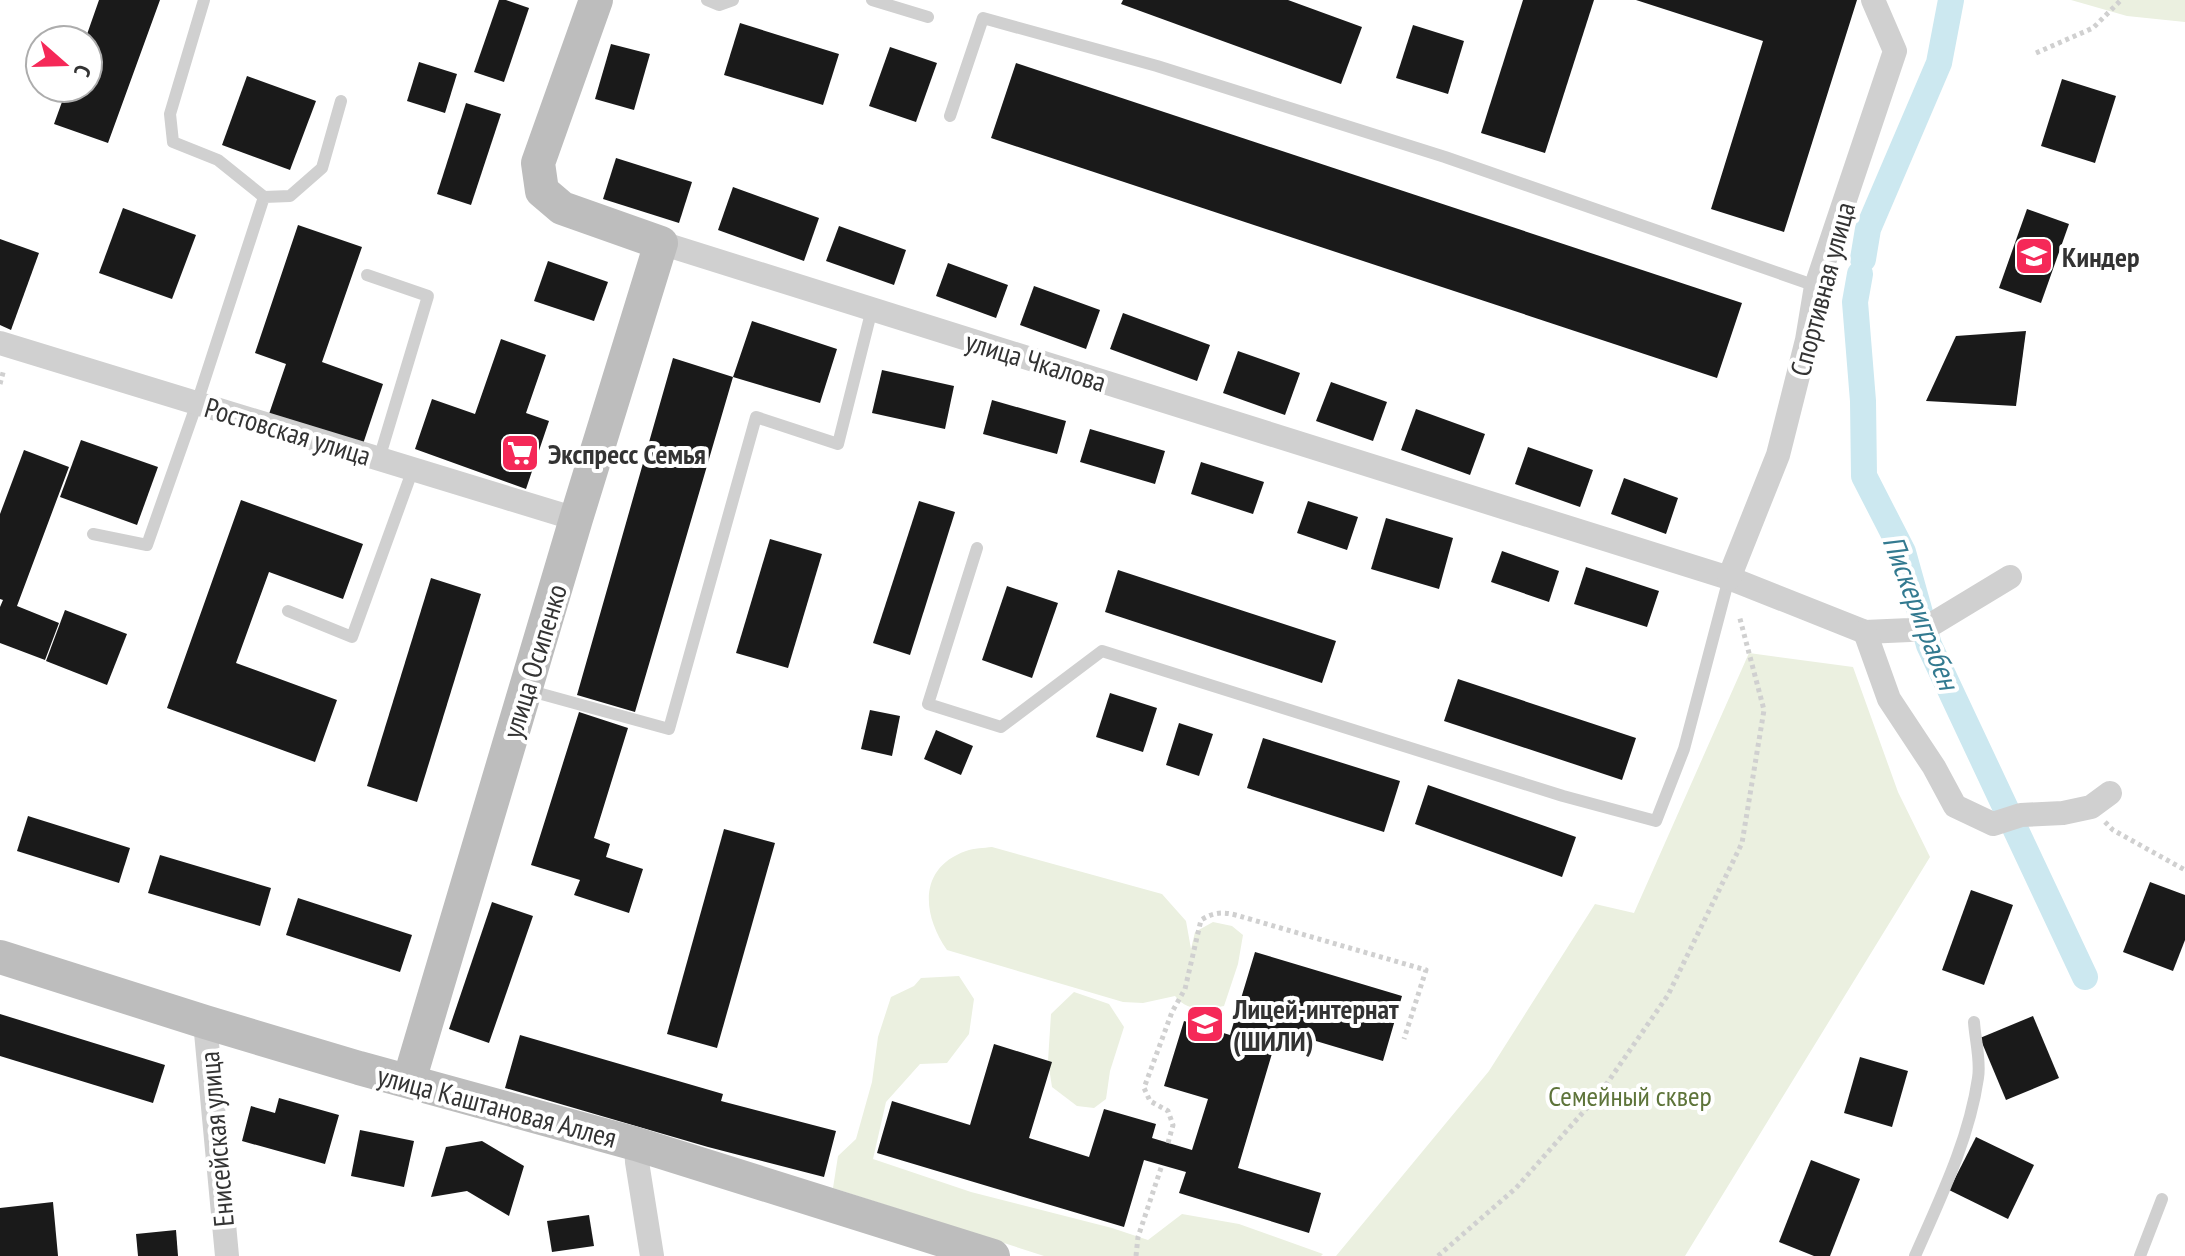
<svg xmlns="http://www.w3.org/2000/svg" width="2185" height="1256" viewBox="0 0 2185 1256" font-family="'PT Sans Narrow',sans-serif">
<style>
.green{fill:#ebf0e0}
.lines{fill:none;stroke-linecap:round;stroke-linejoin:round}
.canal{stroke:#cce8f0;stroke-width:26}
.building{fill:#1a1a1a}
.path{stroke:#d0d0d0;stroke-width:5;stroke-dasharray:4 4;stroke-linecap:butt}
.lane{stroke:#d0d0d0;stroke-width:12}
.street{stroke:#d0d0d0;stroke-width:24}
.secondary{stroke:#bdbdbd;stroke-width:34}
.labels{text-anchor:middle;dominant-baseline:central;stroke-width:8;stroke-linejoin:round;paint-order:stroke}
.poi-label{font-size:28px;font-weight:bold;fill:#333;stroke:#fff;text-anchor:start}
.street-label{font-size:28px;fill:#333;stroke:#fff}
.park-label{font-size:28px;fill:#5e743a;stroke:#fff}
.water-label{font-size:30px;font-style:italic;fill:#337a90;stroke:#fff}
</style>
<rect width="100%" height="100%" fill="#fff"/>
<!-- green -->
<g class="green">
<path d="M2071 0H2185V22L2127 16Z"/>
<path d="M1749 653 1853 667 1898 792 1930 857 1685 1256H1336L1489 1071 1595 904 1634 913Z"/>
<path d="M992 847 1162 894 1186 921 1191 949 1195 932 1213 922 1232 926 1243 935 1238 964 1224 1006C1206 1010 1187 1012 1175 996L1143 1003 1123 1002 947 950C922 914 918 868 966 851 974 848 984 848 992 847Z"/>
<path d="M959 976 974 999 969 1034 947 1063 920 1064 886 1102 873 1159 971 1192 1112 1228 1148 1240 1182 1214 1239 1224 1323 1254 1321 1256H1044L833 1188 838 1156 856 1139 872 1082 878 1037 891 997 914 986 921 978Z"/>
<path d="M1074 992 1109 1004 1124 1027 1110 1071 1106 1099 1094 1108 1077 1106 1052 1087 1048 1061 1051 1014Z"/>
</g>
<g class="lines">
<!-- canal -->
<g class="canal">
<path d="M1863 259 1868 229 1939 63 1951 0"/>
<path d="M1860 274 1855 302 1863 401 1864 476 1903 552 1929 645 2085 977"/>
</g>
</g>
<!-- building -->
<g class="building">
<path d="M99 0H160L108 143 54 124 67 88H88V40H85Z"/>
<path d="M499 0H506L529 8 504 82 474 72Z"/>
<path d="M1123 0H1288L1362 27 1341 84 1121 4Z"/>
<path d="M1523 0H1594L1545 153 1481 133Z"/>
<path d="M1857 0 1784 232 1711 209 1763 41 1636 0Z"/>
<path d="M740 23 839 54 823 105 724 75Z"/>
<path d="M1413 25 1464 41 1448 94 1396 78Z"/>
<path d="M611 44 650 54 634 110 595 99Z"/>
<path d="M890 47 937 63 916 122 869 106Z"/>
<path d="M419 62 457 74 445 113 407 101Z"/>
<path d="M1016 63 1742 303 1717 378 991 138Z"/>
<path d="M247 76 316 101 290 170 222 145Z"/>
<path d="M2062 79 2116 96 2095 163 2041 146Z"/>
<path d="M466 103 501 114 471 205 437 194Z"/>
<path d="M616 158 692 182 679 223 603 199Z"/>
<path d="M733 187 819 218 804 261 718 230Z"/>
<path d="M123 208 196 235 172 299 99 273Z"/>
<path d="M2027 209 2069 224 2041 303 1999 288Z"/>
<path d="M298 225 362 247 322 362 383 384 362 447 269 414 286 364 255 353Z"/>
<path d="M839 226 906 250 894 285 826 261Z"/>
<path d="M0 239 39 253 11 330 0 325Z"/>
<path d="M548 261 608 282 594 321 534 301Z"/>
<path d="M948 263 1008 285 996 318 936 296Z"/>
<path d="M1034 286 1100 310 1086 349 1020 325Z"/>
<path d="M1123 313 1210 345 1197 381 1110 349Z"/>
<path d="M752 321 837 349 820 403 733 377 635 712 577 695 673 358 733 377Z"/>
<path d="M2026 331 2016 406 1926 401 1956 336Z"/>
<path d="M501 339 546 355 526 413 549 421 526 489 415 449 432 399 475 414Z"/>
<path d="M1238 351 1300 373 1285 415 1223 393Z"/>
<path d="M882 370 954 386 945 429 872 413Z"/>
<path d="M1331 382 1387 402 1373 441 1316 421Z"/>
<path d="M992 400 1066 421 1057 454 983 434Z"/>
<path d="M1416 409 1485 434 1470 475 1401 450Z"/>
<path d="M1090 429 1165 451 1155 484 1080 462Z"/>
<path d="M81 440 158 467 137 525 60 497Z"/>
<path d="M1528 447 1593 470 1580 507 1515 484Z"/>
<path d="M24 450 69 467 17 606 59 623 45 660 0 643V607L3 600 0 599V514Z"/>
<path d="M1201 462 1264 482 1253 514 1191 494Z"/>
<path d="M1624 478 1678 498 1666 534 1611 514Z"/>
<path d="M241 500 363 544 343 599 269 572 236 663 337 700 315 762 167 708Z"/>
<path d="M919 501 955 512 910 655 873 643Z"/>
<path d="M1308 501 1358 517 1347 550 1297 533Z"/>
<path d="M1386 518 1453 538 1439 589 1371 569Z"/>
<path d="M770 539 822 554 788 668 736 653Z"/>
<path d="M1502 551 1559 571 1549 602 1491 582Z"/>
<path d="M1586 567 1659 591 1647 627 1574 604Z"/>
<path d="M1118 570 1336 641 1322 683 1105 612Z"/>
<path d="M431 578 481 594 417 802 367 786Z"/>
<path d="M1007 586 1058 603 1032 678 982 660Z"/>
<path d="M65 610 127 634 107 685 46 661Z"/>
<path d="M1458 679 1636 738 1622 780 1444 721Z"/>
<path d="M1110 693 1157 708 1143 752 1096 737Z"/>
<path d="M870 710 900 716 892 756 861 749Z"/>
<path d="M579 712 628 728 594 838 610 844 606 857 643 869 629 913 574 895 580 880 531 865Z"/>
<path d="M1179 723 1213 734 1199 776 1166 765Z"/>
<path d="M936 730 973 746 961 775 924 759Z"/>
<path d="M1263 738 1400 781 1384 832 1247 788Z"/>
<path d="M1428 785 1576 837 1562 877 1415 824Z"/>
<path d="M28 816 130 848 119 883 17 851Z"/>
<path d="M724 829 775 843 717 1048 667 1034Z"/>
<path d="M160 855 271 888 260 926 148 893Z"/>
<path d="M2150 882 2185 895V940L2173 971 2123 952Z"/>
<path d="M1971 890 2013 905 1984 985 1942 970Z"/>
<path d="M298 898 412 935 400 972 286 935Z"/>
<path d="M492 902 533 916 489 1043 449 1029Z"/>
<path d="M1255 952 1402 996 1383 1061 1279 1030 1238 1168 1321 1193 1309 1233 1179 1193 1186 1172 1144 1160 1124 1227 877 1153 892 1101 970 1125 994 1044 1052 1062 1029 1138 1089 1157 1104 1109 1156 1124 1152 1138 1192 1150 1208 1099 1164 1086 1184 1021 1230 1035Z"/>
<path d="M0 1014 165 1065 153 1103 0 1056Z"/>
<path d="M2033 1016 2059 1078 2006 1100 1980 1038Z"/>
<path d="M520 1035 723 1094 721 1101 836 1131 824 1177 708 1147 505 1088Z"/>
<path d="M1860 1057 1908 1071 1892 1127 1844 1113Z"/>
<path d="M279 1098 339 1115 325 1164 242 1141 251 1106 275 1113Z"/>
<path d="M360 1130 414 1141 404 1187 351 1176Z"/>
<path d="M1976 1137 2034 1165 2008 1219 1949 1190Z"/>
<path d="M482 1141 524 1166 509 1216 467 1191 431 1197 446 1147Z"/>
<path d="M1811 1160 1860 1179 1830 1256H1814L1779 1242Z"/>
<path d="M53 1202 58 1256H0V1208Z"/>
<path d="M589 1215 594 1246 552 1252 547 1221Z"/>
<path d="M176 1230 178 1256H138L136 1234Z"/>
</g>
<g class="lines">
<!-- path -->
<g class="path">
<path d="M2036 53 2093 28 2121 0"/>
<path d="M0 384 4 369"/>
<path d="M2105 822 2113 830 2185 870"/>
<path d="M1168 1143 1173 1125 1168 1111 1150 1101 1144 1088 1172 1012 1185 989 1201 920C1220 908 1232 914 1253 920L1426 970 1404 1039"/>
<path d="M1136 1256 1138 1237 1162 1165"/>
<path d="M1438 1256 1516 1188 1601 1092 1668 995 1742 843 1764 710 1739 615"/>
</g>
<!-- lane -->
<g class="lane">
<path d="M204 0 170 114 173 142 218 160 264 197"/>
<path d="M707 0 719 5 733 0"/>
<path d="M872 0 928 17"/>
<path d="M950 116 983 18 1157 66 1445 157 1816 286"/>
<path d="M367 275 428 296 379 459"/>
<path d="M93 534 147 545 197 403 264 197 290 196 322 168 341 101"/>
<path d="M977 548 928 704 1001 727 1102 651 1563 796 1656 821 1684 749 1729 578"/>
<path d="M288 611 352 637 413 469"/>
<path d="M527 690 669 729 756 417 838 444 872 309"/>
<path d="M1915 1256C1940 1199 1969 1140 1978 1078 1981 1061 1975 1039 1974 1022"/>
<path d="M2140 1256 2162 1199"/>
</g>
<!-- street -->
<g class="street">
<path d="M661 243 1729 578 1865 632 1910 630 1934 623 2010 577"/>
<path d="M0 343 576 519"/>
<path d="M1729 578 1778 455 1807 340 1816 286 1895 51 1873 0"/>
<path d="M1865 632 1889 699 1934 767 1955 806 1993 824 2021 815 2063 813 2091 807 2110 793"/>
<path d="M205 1022 227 1256"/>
<path d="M636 1144 637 1162 652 1256"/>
</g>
<!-- secondary -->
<g class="secondary">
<path d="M0 957 205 1022 359 1068 636 1144 993 1256"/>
<path d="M409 1081 576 519 661 243 562 208 542 191 538 163 596 0"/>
</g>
</g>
<!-- icons -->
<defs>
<symbol id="school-square" viewBox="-11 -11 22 22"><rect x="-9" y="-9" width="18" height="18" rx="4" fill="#f52958" stroke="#fff"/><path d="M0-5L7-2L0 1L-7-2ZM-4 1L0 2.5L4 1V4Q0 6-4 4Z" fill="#fff"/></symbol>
<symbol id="supermarket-square" viewBox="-11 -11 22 22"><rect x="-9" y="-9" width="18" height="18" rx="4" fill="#f52958" stroke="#fff"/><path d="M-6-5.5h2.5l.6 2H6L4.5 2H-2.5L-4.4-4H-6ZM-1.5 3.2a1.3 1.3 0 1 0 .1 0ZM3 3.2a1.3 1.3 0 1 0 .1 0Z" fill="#fff"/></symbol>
</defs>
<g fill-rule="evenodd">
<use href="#school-square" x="2012" y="234" width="44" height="44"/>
<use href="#supermarket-square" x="498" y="431" width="44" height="44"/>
<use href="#school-square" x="1183" y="1002" width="44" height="44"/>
</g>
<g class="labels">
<!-- poi labels -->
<g class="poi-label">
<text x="2062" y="256">Киндер</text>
<text x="548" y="453">Экспресс Семья</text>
<text x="1233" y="1008">Лицей-интернат<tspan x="1233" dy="32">(ШИЛИ)</tspan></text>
</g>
<!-- street labels -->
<g class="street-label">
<text transform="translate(1822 289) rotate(-75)">Спортивная улица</text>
<text transform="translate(1036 361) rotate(17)">улица Чкалова</text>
<text transform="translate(288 431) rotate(17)">Ростовская улица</text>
<text transform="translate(534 661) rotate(-73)">улица Осипенко</text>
<text transform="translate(497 1106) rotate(15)">улица Каштановая Аллея</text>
<text transform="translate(216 1139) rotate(-95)">Енисейская улица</text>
</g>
<!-- park labels -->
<g class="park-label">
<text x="1630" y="1095">Семейный сквер</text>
</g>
<!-- water labels -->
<g class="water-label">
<text transform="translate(1922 612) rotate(69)">Пискериграбен</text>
</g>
</g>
<!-- north arrow -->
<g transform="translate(64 64) rotate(110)"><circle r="38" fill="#ffffff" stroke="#adadad" stroke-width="2"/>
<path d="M0-6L14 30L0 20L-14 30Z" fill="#f52958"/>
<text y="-12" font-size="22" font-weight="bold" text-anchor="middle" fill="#333333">С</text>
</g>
</svg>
